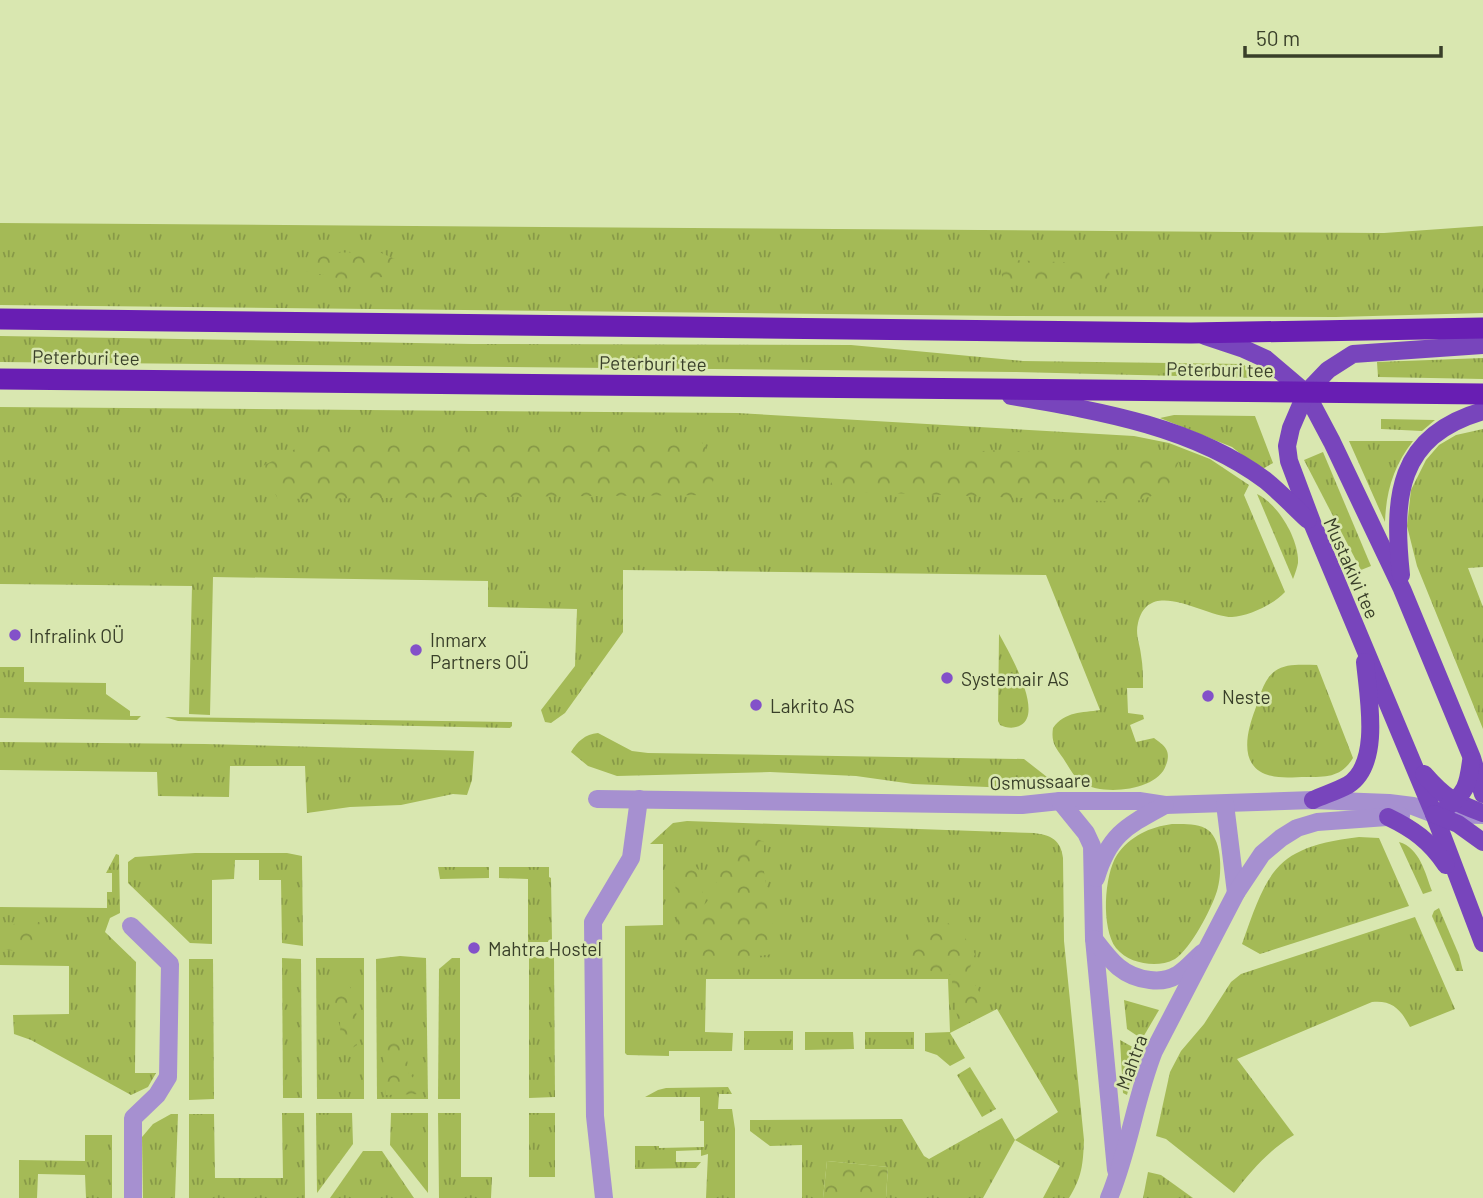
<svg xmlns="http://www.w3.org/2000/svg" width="1483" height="1198" viewBox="0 0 1483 1198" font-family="Barlow,sans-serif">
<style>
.grass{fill:url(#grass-tufts)}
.forest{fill:url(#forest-crowns)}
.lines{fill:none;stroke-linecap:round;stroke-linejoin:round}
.minor{stroke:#a690d0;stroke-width:18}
.major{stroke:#7845bc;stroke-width:18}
.highway{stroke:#681eb3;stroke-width:21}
.poi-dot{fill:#8351c9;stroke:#d9e7b0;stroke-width:2.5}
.labels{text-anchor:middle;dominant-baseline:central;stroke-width:5;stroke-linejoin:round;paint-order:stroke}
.street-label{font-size:19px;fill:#393f29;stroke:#d9e7b0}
.poi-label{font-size:19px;fill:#393f29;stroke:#d9e7b0;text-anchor:start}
</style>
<defs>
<pattern id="grass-tufts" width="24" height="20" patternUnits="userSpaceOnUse" patternTransform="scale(1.75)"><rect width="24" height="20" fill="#a4ba56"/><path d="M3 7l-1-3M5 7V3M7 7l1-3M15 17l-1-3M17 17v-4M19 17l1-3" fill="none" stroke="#879947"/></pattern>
<pattern id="forest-crowns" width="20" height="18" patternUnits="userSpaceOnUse" patternTransform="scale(1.75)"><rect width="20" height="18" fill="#a4ba56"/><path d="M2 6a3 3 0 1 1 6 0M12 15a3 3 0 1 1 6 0" fill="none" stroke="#879947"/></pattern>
</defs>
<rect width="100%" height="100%" fill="#d9e7b0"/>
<!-- grass -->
<g class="grass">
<path d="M0 223 1384 233 1483 226V313L1336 317 1007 316 0 305Z"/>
<path d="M0 336 473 344 851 345 1023 361 1243 364 1259 378 1013 372 0 362Z"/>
<path d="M1483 358V379L1378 377 1377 362Z"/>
<path d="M0 407 737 413 1134 436 1169 443 1210 459 1249 485 1244 495 1285 592C1274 604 1249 616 1232 617 1204 617 1149 576 1138 623 1135 635 1140 644 1141 655 1143 666 1143 677 1143 688H1127L1128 713 1143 715 1144 719 1130 725 1136 742 1154 738C1158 741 1164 745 1166 749 1169 754 1168 760 1166 765 1158 791 1102 796 1083 783 1074 778 1069 767 1063 758 1055 747 1051 742 1053 728 1065 711 1082 713 1100 710L1046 575 623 570V632L565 713 551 723 545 722 541 710 575 666 577 609 488 607V581L213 577 210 715 189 714 192 586 0 584Z"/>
<path d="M1174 415 1255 416 1273 463 1261 470 1232 447 1160 418Z"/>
<path d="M1381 419 1435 420 1422 431 1381 429Z"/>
<path d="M1483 429V567L1468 568 1483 607V729L1417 566 1407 526 1411 490 1426 460 1439 445 1456 435Z"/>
<path d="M1349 441H1413C1394 465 1386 491 1385 522Z"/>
<path d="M1323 452 1371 566 1361 570 1304 460Z"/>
<path d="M1257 494C1278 504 1299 539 1298 563 1297 568 1295 574 1293 579Z"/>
<path d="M999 634C1008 650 1044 712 1021 725 1015 729 1006 728 1000 725L998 721Z"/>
<path d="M1317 665 1353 758C1341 777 1328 777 1306 777 1295 777 1280 779 1268 775 1238 766 1247 731 1255 710 1260 697 1263 680 1275 671 1286 663 1303 665 1317 665Z"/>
<path d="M0 667H24V682L106 683V694L130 711V716H141L137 720 0 718Z"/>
<path d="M165 717 512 722V726L510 728 178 721Z"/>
<path d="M598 733 632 751 648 753 1024 759 1047 777 1050 786 1048 788 1040 789 913 784 856 776 770 772 617 776 588 766 571 752C577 742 585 734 598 733Z"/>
<path d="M0 742 205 744 474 751 472 780 467 795 453 794 401 805 350 807 307 813 305 766H230L229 797 158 796 157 772 0 770Z"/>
<path d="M687 821 1034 833C1051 835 1061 840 1063 858L1064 941 1084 1140C1083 1165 1082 1177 1069 1198H1043L1060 1166 1015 1140 983 1198H886L888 1167 827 1161 823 1198H802V1145L770 1146 750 1131V1120L902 1119 924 1156 929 1159 1002 1118 1015 1140 1058 1112 997 1009 950 1033 965 1058 950 1066 937 1055 925 1051V1033L950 1032 948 979H706L705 1032 733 1033 732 1051H669V1056L627 1055 625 1053V926L663 925V844H650L673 823Z"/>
<path d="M1172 824C1183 824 1199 823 1208 830 1223 841 1222 876 1217 891 1211 910 1191 948 1175 959 1168 963 1161 964 1154 964 1140 964 1125 959 1116 948 1101 928 1104 875 1117 855 1130 836 1150 827 1172 824Z"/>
<path d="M1359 837 1379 838 1409 906 1260 954 1242 944C1268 870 1275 847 1359 837Z"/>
<path d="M1399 842C1420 848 1425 873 1432 891L1423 894Z"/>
<path d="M195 853H287L302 856 303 946 282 943 281 880H259V860H235L234 879 212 880V944L190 943 128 883V862L135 857Z"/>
<path d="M116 854 119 855 120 913 110 918 105 932 136 962 135 1073H156L148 1087 131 1095 31 1040 14 1034 13 1015 69 1014V966L0 965V907L107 908V892H112V873H106Z"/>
<path d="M438 867H489V878L440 879Z"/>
<path d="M499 867H549V877L551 878 552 942H528V879L499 878Z"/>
<path d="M1439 908 1459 955 1463 971H1456L1432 916 1434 911Z"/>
<path d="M1415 917 1455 1009 1410 1027C1401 1010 1393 1000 1372 1002L1237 1059 1294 1135C1269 1150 1252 1170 1234 1193L1166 1139 1156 1136 1170 1072 1181 1051 1204 1024 1231 982 1241 974Z"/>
<path d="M400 956 426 958 428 1099H377L376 959Z"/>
<path d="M529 957H554L555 1097 529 1098Z"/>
<path d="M282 958 301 959 302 1098H283Z"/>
<path d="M316 958H364V1099H317Z"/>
<path d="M452 958H460V1099H438L439 969Z"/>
<path d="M189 959H213L214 1099 189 1100Z"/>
<path d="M1124 1000 1159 1010 1142 1039 1127 1029Z"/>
<rect x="744" y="1031" width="49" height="19"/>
<path d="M805 1032H853L854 1049 805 1050Z"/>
<rect x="865" y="1032" width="49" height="17"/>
<path d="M1120 1040 1138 1050 1127 1095 1123 1093Z"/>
<path d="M970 1067 996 1109 982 1117 957 1075Z"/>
<path d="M728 1087 732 1094H719L718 1109H732L735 1129V1198H706L708 1154 701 1156V1150L676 1151V1162H701L696 1168 635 1169V1146H659V1148L704 1147V1121H700V1097H645L658 1090 666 1088Z"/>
<path d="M282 1113H304L305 1198H189V1114H214L215 1178H283Z"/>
<path d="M316 1113H352L353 1144 317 1193Z"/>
<path d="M391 1113H428V1193L390 1145Z"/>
<path d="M438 1113H461V1177H492L491 1198H439Z"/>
<rect x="529" y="1113" width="26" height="64"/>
<path d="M171 1114H178L175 1198H143L142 1137 153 1124Z"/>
<path d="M85 1135H112V1198H86L85 1175 38 1174 37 1198H19V1160L85 1161Z"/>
<path d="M363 1151H382L414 1198H330Z"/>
<path d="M1148 1172 1161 1175 1193 1198H1143Z"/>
</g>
<!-- forest -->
<g class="forest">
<path d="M379 252 395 259 384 277 342 279 301 270 309 253Z"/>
<path d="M1007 260 1107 264 1111 280 1100 285 1018 286 1003 280 1000 267Z"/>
<path d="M698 437 717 464 710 495 278 499 261 467 297 448 322 442Z"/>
<path d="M1001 450 1179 461 1166 491 1134 502 836 491 819 460Z"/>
<path d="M746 834 764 842V872L772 918 773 954 711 962 694 955 675 935 679 906 673 875 686 859C710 875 700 881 704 905L716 892 718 866Z"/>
<path d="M23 922H39L49 935 43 947 26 952 0 949V927Z"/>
<path d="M948 923 962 933 975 954 967 976 973 981 985 1002 958 1022 951 975 931 971 905 957 911 926Z"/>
<path d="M344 975 356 999 357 1045 341 1055 340 1022 331 991Z"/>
<path d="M393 1026 400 1035 406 1051 409 1074 422 1086 421 1094 386 1095 382 1042Z"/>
<path d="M827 1161 888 1167 886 1198H823Z"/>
</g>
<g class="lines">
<!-- minor -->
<g class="minor">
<path d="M597 799 1022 805 1060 801H1139L1165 805 1313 800 1389 803 1413 806 1434 814 1483 815"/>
<path d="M1060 801 1086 833 1092 846 1094 939 1116 1170"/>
<path d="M1225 804 1236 893"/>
<path d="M1096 878C1109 834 1127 826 1165 805"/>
<path d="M131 926 170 964 168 1077 157 1095 133 1118V1198"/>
<path d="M1094 939C1110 960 1122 977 1150 980 1158 981 1169 980 1177 975 1186 970 1194 960 1202 953"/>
<path d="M604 1198 595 1116 593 922 631 858 639 799"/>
<path d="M1109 1198C1129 1150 1135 1099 1154 1051L1236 893 1262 854 1281 838 1297 828 1317 822 1401 816"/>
</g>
<!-- major -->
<g class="major">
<path d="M1205 336 1244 349 1266 359 1306 393 1332 442 1402 589 1472 758 1483 794"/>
<path d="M1483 345 1353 354 1328 370 1306 393 1291 428 1287 446 1289 461 1313 525 1434 814 1483 943"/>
<path d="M1011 396C1098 411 1192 426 1265 480 1280 492 1294 507 1308 520"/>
<path d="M1401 575C1393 498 1396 436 1483 411"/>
<path d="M1424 774C1445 798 1453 802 1483 813"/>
<path d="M1313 800C1324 795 1337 791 1348 785 1382 764 1368 695 1365 662"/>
<path d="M1446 808C1466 793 1468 785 1471 761"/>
<path d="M1434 814 1458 824 1483 842"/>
<path d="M1388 817C1413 829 1430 841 1446 865"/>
</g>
<!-- highway -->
<g class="highway">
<path d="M0 319 1191 333 1483 328"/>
<path d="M0 379 1483 394"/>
</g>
</g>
<!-- markers -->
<g class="poi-dot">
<circle cx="15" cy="635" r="7"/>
<circle cx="416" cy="650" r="7"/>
<circle cx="947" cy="678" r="7"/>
<circle cx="1208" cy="696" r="7"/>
<circle cx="756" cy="705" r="7"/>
<circle cx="474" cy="948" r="7"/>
</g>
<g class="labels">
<!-- street labels -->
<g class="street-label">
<text transform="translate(86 357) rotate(1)">Peterburi tee</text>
<text transform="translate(653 363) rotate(1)">Peterburi tee</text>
<text transform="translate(1220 369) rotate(1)">Peterburi tee</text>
<text transform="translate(1352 568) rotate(66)">Mustakivi tee</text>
<text transform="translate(1040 781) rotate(-2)">Osmussaare</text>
<text transform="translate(1131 1062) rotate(-70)">Mahtra</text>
</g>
<!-- poi labels -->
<g class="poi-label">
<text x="29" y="635">Infralink OÜ</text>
<text x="430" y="639">Inmarx<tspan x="430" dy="22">Partners OÜ</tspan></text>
<text x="961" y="678">Systemair AS</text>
<text x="1222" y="696">Neste</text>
<text x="770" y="705">Lakrito AS</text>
<text x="488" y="948">Mahtra Hostel</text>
</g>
</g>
<!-- scale -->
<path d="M1245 46v10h196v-10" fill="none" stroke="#393f29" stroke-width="3.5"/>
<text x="1256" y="46" font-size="21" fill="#393f29" stroke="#d9e7b0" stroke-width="5" paint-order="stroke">50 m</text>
</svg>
